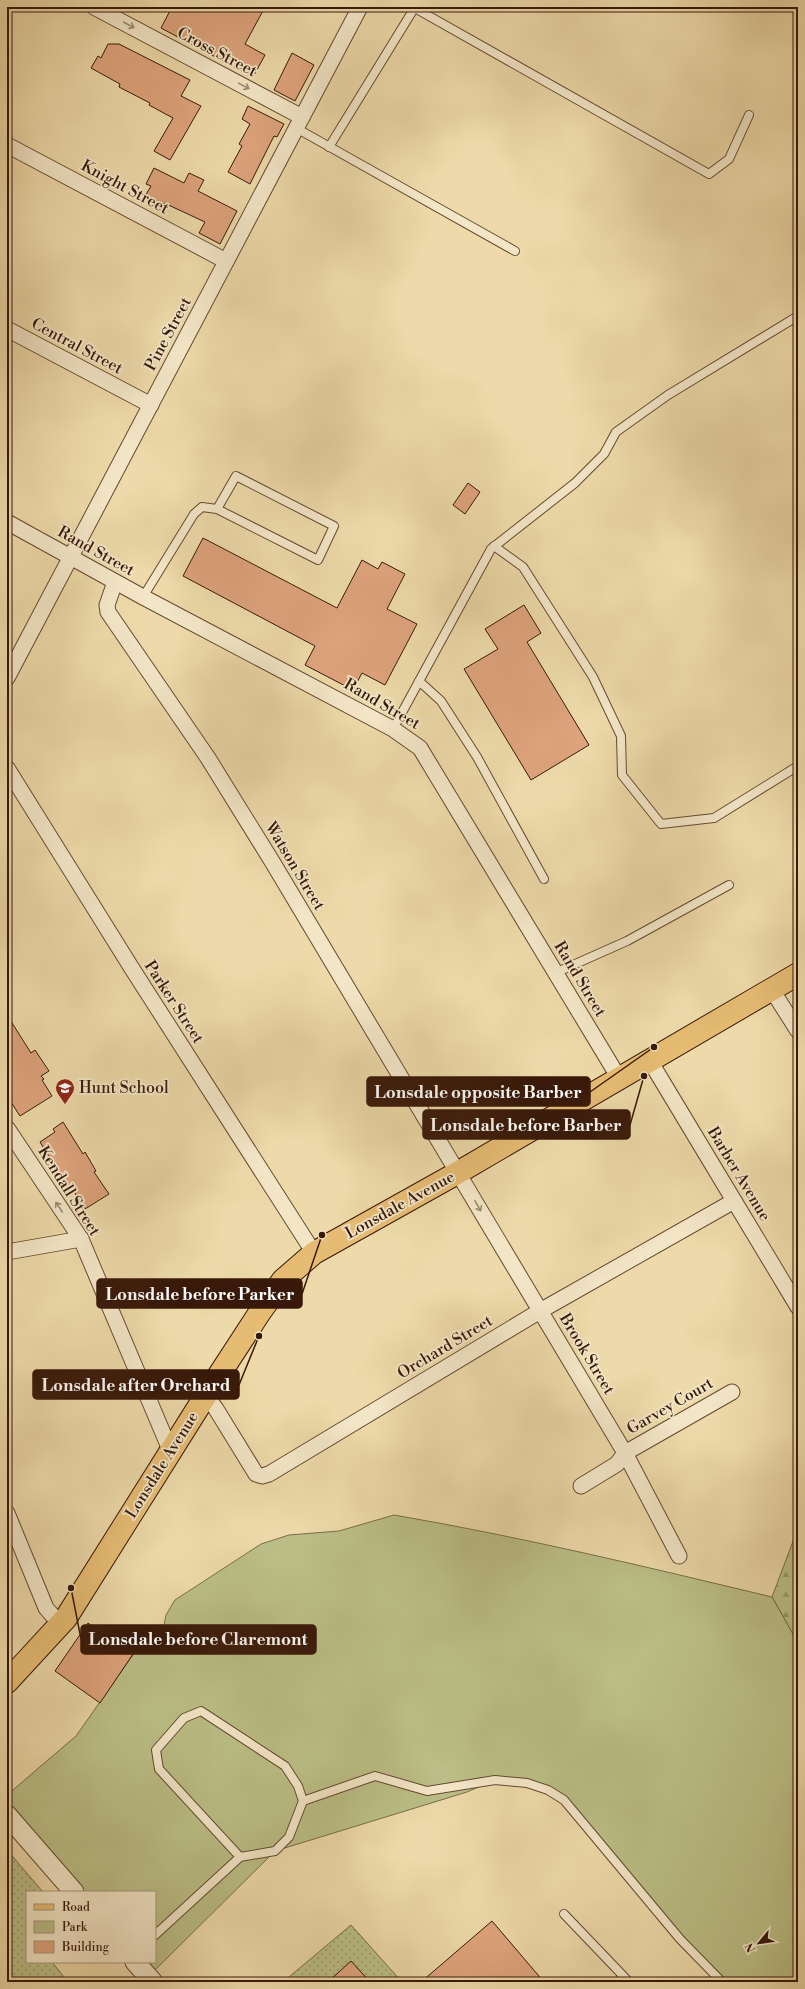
<svg xmlns="http://www.w3.org/2000/svg" width="805" height="1989" viewBox="0 0 805 1989" font-family="'Libre Bodoni',serif">
<style>
.grass{fill:url(#grass-dots);stroke:#7a6c48}
.forest{fill:url(#forest-firs);stroke:#7a6c48}
.green{fill:#bbbe86;stroke:#7a6c48}
.building{fill:#dda37c;stroke:#381909}
.lines{fill:none;stroke-linecap:round;stroke-linejoin:round}
.service-casing{stroke:#654931;stroke-width:10}
.minor-casing{stroke:#654931;stroke-width:17}
.tertiary-casing{stroke:#654931;stroke-width:21}
.primary-casing{stroke:#381909;stroke-width:24}
.service{stroke:#f3e6c7;stroke-width:8}
.minor{stroke:#f3e6c7;stroke-width:15}
.tertiary{stroke:#f3e6c7;stroke-width:19}
.primary{stroke:#e6bc74;stroke-width:22}
.oneway{stroke:#9f8a72}
.labels{text-anchor:middle;dominant-baseline:central;stroke-width:3.5;stroke-linejoin:round;paint-order:stroke}
.street-label{font-size:16px;fill:#381909;stroke:#f3e6c7}
.poi-label{font-size:16px;fill:#381909;stroke:#f3e6c7;text-anchor:start}
.leader{fill:none;stroke:#381909;stroke-width:1.5}
.callout-dot{fill:#381909;stroke:#f3e6c7;stroke-width:1.5}
.callout{fill:#381909;stroke:#381909;stroke-width:1.5}
.callout-label{font-size:17px;text-anchor:middle;font-weight:bold;fill:#fff}
</style>
<defs>
<pattern id="grass-dots" width="8" height="8" patternUnits="userSpaceOnUse"><rect width="8" height="8" fill="#bbbe86"/><path d="M2 2h.1M6 6h.1" fill="none" stroke="#999a6c" stroke-width="1.8" stroke-linecap="round"/></pattern>
<pattern id="forest-firs" width="22" height="20" patternUnits="userSpaceOnUse"><rect width="22" height="20" fill="#bbbe86"/><path d="M5 1l3.5 6h-7zM16 11l3.5 6h-7z" fill="#999a6c"/></pattern>
</defs>
<rect width="100%" height="100%" fill="#edd9a9"/>
<filter id="stains"><feTurbulence type="fractalNoise" baseFrequency=".005" numOctaves="4"/><feColorMatrix values="0 0 0 0 .2 0 0 0 0 .09 0 0 0 0 .02 0 0 0 .5 -.17"/></filter>
<radialGradient id="worn" r=".72"><stop offset=".6" stop-color="#630" stop-opacity="0"/><stop offset="1" stop-color="#630" stop-opacity=".3"/></radialGradient>
<!-- grass -->
<g class="grass">
<path d="M7 1850 43 1892H27V1962H52L68 1982H7Z"/>
<path d="M351 1925 402 1982H370L351 1961 328 1982H283Z"/>
</g>
<!-- forest -->
<path class="forest" d="M798 1528V1643L772 1597Z"/>
<!-- green -->
<path class="green" d="M394 1515C522 1537 647 1567 772 1597L798 1643V1982H722L564 1800 548 1790 495 1780 467 1792 275 1851 148 1977 135 1962H155V1892H74L7 1815V1795L76 1736 147 1635 164 1625 166 1615 175 1600 261 1544 289 1535 339 1531Z"/>
<!-- building -->
<g class="building">
<path d="M172 7H265L245 44 265 55 253 77 161 28Z"/>
<path d="M108 44H119L190 80 181 96 201 106 170 160 154 151 173 118 149 105 150 103 119 87 120 84 91 68 98 56 101 58Z"/>
<path d="M292 53 314 65 295 101 274 90Z"/>
<path d="M248 106 284 124 277 137 274 136 250 184 228 172 242 146 239 144 250 124 242 119Z"/>
<path d="M154 168 184 183 189 173 204 180 198 191 237 211 220 244 199 233 205 222 164 203 162 206 153 202 141 203 151 186 146 184Z"/>
<path d="M468 483 480 492 465 514 453 505Z"/>
<path d="M203 538 337 608 362 560 378 569 382 562 405 574 387 609 417 624 385 685 362 673 353 690 305 665 315 646 183 576Z"/>
<path d="M524 605 541 633 527 642 589 745 531 780 464 669 498 649 485 629Z"/>
<path d="M7 1015 31 1053 35 1050 49 1071 41 1076 44 1079 42 1080 52 1096 20 1116 7 1096Z"/>
<path d="M63 1122 83 1154 85 1152 96 1171 94 1172 109 1194 85 1209 71 1187 67 1189 61 1179 62 1178 40 1142 55 1132 53 1129Z"/>
<path d="M88 1623 133 1654 100 1703 55 1671Z"/>
<path d="M492 1921 544 1982H421Z"/>
<path d="M351 1961 370 1982H328Z"/>
</g>
<g class="lines">
<defs>
<g id="service">
<path d="M413 7 709 174 729 159 749 115"/>
<path d="M296 128 515 251"/>
<path d="M329 147 415 7"/>
<path d="M494 546 523 567 593 677 621 736 622 775 661 824 714 818 798 766"/>
<path d="M143 597 194 514 202 507 217 509 318 560 334 526 236 476 217 509"/>
<path d="M419 681 441 701 477 757 544 879"/>
<path d="M393 729 491 549 575 483 604 454 616 432 668 395 798 316"/>
<path d="M555 973 627 941 729 885"/>
<path d="M303 1801 375 1776 427 1791 495 1780 527 1783 548 1790 564 1800 680 1939 722 1982"/>
<path d="M564 1914 629 1982"/>
<path d="M155 1935 240 1857 275 1851 289 1837 303 1801 298 1786 285 1766 201 1711 184 1718 156 1750 159 1769 240 1857"/>
</g>
<g id="minor">
<path d="M94 7 302 117"/>
<path d="M7 145 226 261"/>
<path d="M7 329 151 405"/>
<path d="M7 522 143 597 393 729 420 748 619 1078"/>
<path d="M115 582 107 605 108 612 208 758 273 863 625 1453 679 1556"/>
<path d="M7 678 360 7"/>
<path d="M7 768 131 967 314 1253"/>
<path d="M772 990 798 1031"/>
<path d="M650 1061 798 1307"/>
<path d="M7 1128 81 1239 171 1452"/>
<path d="M7 1252 81 1239"/>
<path d="M206 1395 216 1409 256 1474 262 1476 269 1474 540 1311 734 1201"/>
<path d="M581 1486 617 1464 625 1453 732 1392"/>
<path d="M7 1513 46 1608 60 1624"/>
</g>
<g id="tertiary">
<path d="M7 1815 74 1892"/>
<path d="M135 1962 153 1982"/>
</g>
<path id="primary" d="M7 1682 66 1618 206 1395 260 1312 283 1280 314 1253 459 1172 798 974"/>
</defs>
<!-- service casing -->
<use href="#service" class="service-casing"/>
<!-- minor casing -->
<use href="#minor" class="minor-casing"/>
<!-- tertiary casing -->
<use href="#tertiary" class="tertiary-casing"/>
<!-- primary casing -->
<use href="#primary" class="primary-casing"/>
<!-- service -->
<use href="#service" class="service"/>
<!-- minor -->
<use href="#minor" class="minor"/>
<!-- tertiary -->
<use href="#tertiary" class="tertiary"/>
<!-- primary -->
<use href="#primary" class="primary"/>
</g>
<!-- one-way arrows -->
<defs><path id="oneway-shaft" d="M-6 0H5M1.5-3L5.5 0L1.5 3" fill="none" stroke-width="1.6" stroke-linecap="round" stroke-linejoin="round"/></defs>
<g class="oneway">
<use href="#oneway-shaft" transform="translate(129 25) rotate(28)"/>
<use href="#oneway-shaft" transform="translate(244 86) rotate(28)"/>
<use href="#oneway-shaft" transform="translate(478 1206) rotate(60)"/>
<use href="#oneway-shaft" transform="translate(59 1207) rotate(-123)"/>
</g>
<!-- icons -->
<defs>
<symbol id="school-pin" viewBox="-11 -11 22 30"><path d="M0 17L-7.5 6A9.5 9.5 0 1 1 7.5 6Z" fill="#8f2418" stroke="#f3e6c7"/><path d="M0-5L7-2L0 1L-7-2ZM-4 1L0 2.5L4 1V4Q0 6-4 4Z" fill="#fff"/></symbol>
</defs>
<g fill-rule="evenodd">
<use href="#school-pin" x="54" y="1077" width="22" height="30"/>
</g>
<g class="labels">
<!-- street labels -->
<g class="street-label">
<text transform="translate(217 52) rotate(28)">Cross Street</text>
<text transform="translate(125 187) rotate(28)">Knight Street</text>
<text transform="translate(168 334) rotate(-62)">Pine Street</text>
<text transform="translate(77 346) rotate(28)">Central Street</text>
<text transform="translate(96 551) rotate(29)">Rand Street</text>
<text transform="translate(382 704) rotate(30)">Rand Street</text>
<text transform="translate(295 866) rotate(59)">Watson Street</text>
<text transform="translate(580 979) rotate(59)">Rand Street</text>
<text transform="translate(174 1002) rotate(57)">Parker Street</text>
<text transform="translate(739 1174) rotate(59)">Barber Avenue</text>
<text transform="translate(69 1191) rotate(58)">Kendall Street</text>
<text transform="translate(400 1205) rotate(-29)">Lonsdale Avenue</text>
<text transform="translate(445 1347) rotate(-31)">Orchard Street</text>
<text transform="translate(587 1354) rotate(59)">Brook Street</text>
<text transform="translate(670 1406) rotate(-30)">Garvey Court</text>
<text transform="translate(162 1465) rotate(-58)">Lonsdale Avenue</text>
</g>
<!-- poi labels -->
<g class="poi-label">
<text x="79" y="1088">Hunt School</text>
</g>
</g>
<!-- callouts -->
<path class="leader" d="M654 1047L590 1092M644 1076L630 1125M322 1235L302 1294M259 1336L239 1385M71 1588L81 1639"/>
<g class="callout-dot">
<circle cx="654" cy="1047" r="4"/>
<circle cx="644" cy="1076" r="4"/>
<circle cx="322" cy="1235" r="4"/>
<circle cx="259" cy="1336" r="4"/>
<circle cx="71" cy="1588" r="4"/>
</g>
<g class="callout">
<rect x="367" y="1077" width="223" height="29" rx="4"/>
<rect x="423" y="1110" width="207" height="29" rx="4"/>
<rect x="97" y="1279" width="205" height="29" rx="4"/>
<rect x="33" y="1370" width="206" height="29" rx="4"/>
<rect x="81" y="1625" width="235" height="29" rx="4"/>
</g>
<g class="callout-label">
<text x="478" y="1098">Lonsdale opposite Barber</text>
<text x="526" y="1131">Lonsdale before Barber</text>
<text x="200" y="1300">Lonsdale before Parker</text>
<text x="136" y="1391">Lonsdale after Orchard</text>
<text x="198" y="1645">Lonsdale before Claremont</text>
</g>
<!-- margin -->
<rect width="805" height="1989" fill="none" stroke="#edd9a9" stroke-width="24"/>
<rect x="8" y="8" width="789" height="1973" fill="none" stroke="#381909" stroke-width="2"/>
<rect x="12" y="12" width="781" height="1965" fill="none" stroke="#381909"/>
<!-- legend -->
<rect x="26" y="1891" width="130" height="72" fill="#f3e6c7" stroke="#a8947b"/>
<rect x="34" y="1904" width="20" height="6" fill="#e6bc74" stroke="#a8947b"/>
<text x="62" y="1911" font-size="12" fill="#381909">Road</text>
<rect x="34" y="1921" width="20" height="12" fill="#bbbe86" stroke="#a8947b"/>
<text x="62" y="1931" font-size="12" fill="#381909">Park</text>
<rect x="34" y="1941" width="20" height="12" fill="#dda37c" stroke="#a8947b"/>
<text x="62" y="1951" font-size="12" fill="#381909">Building</text>
<!-- north arrow -->
<g transform="translate(759 1943) rotate(241)" stroke="#f3e6c7" stroke-width="3" paint-order="stroke">
<path d="M0-3L7 15L0 10L-7 15Z" fill="#381909"/>
<text y="-6" font-size="11" font-weight="bold" text-anchor="middle" fill="#381909">N</text>
</g>
<rect width="100%" height="100%" filter="url(#stains)"/>
<rect width="100%" height="100%" fill="url(#worn)"/>
</svg>
